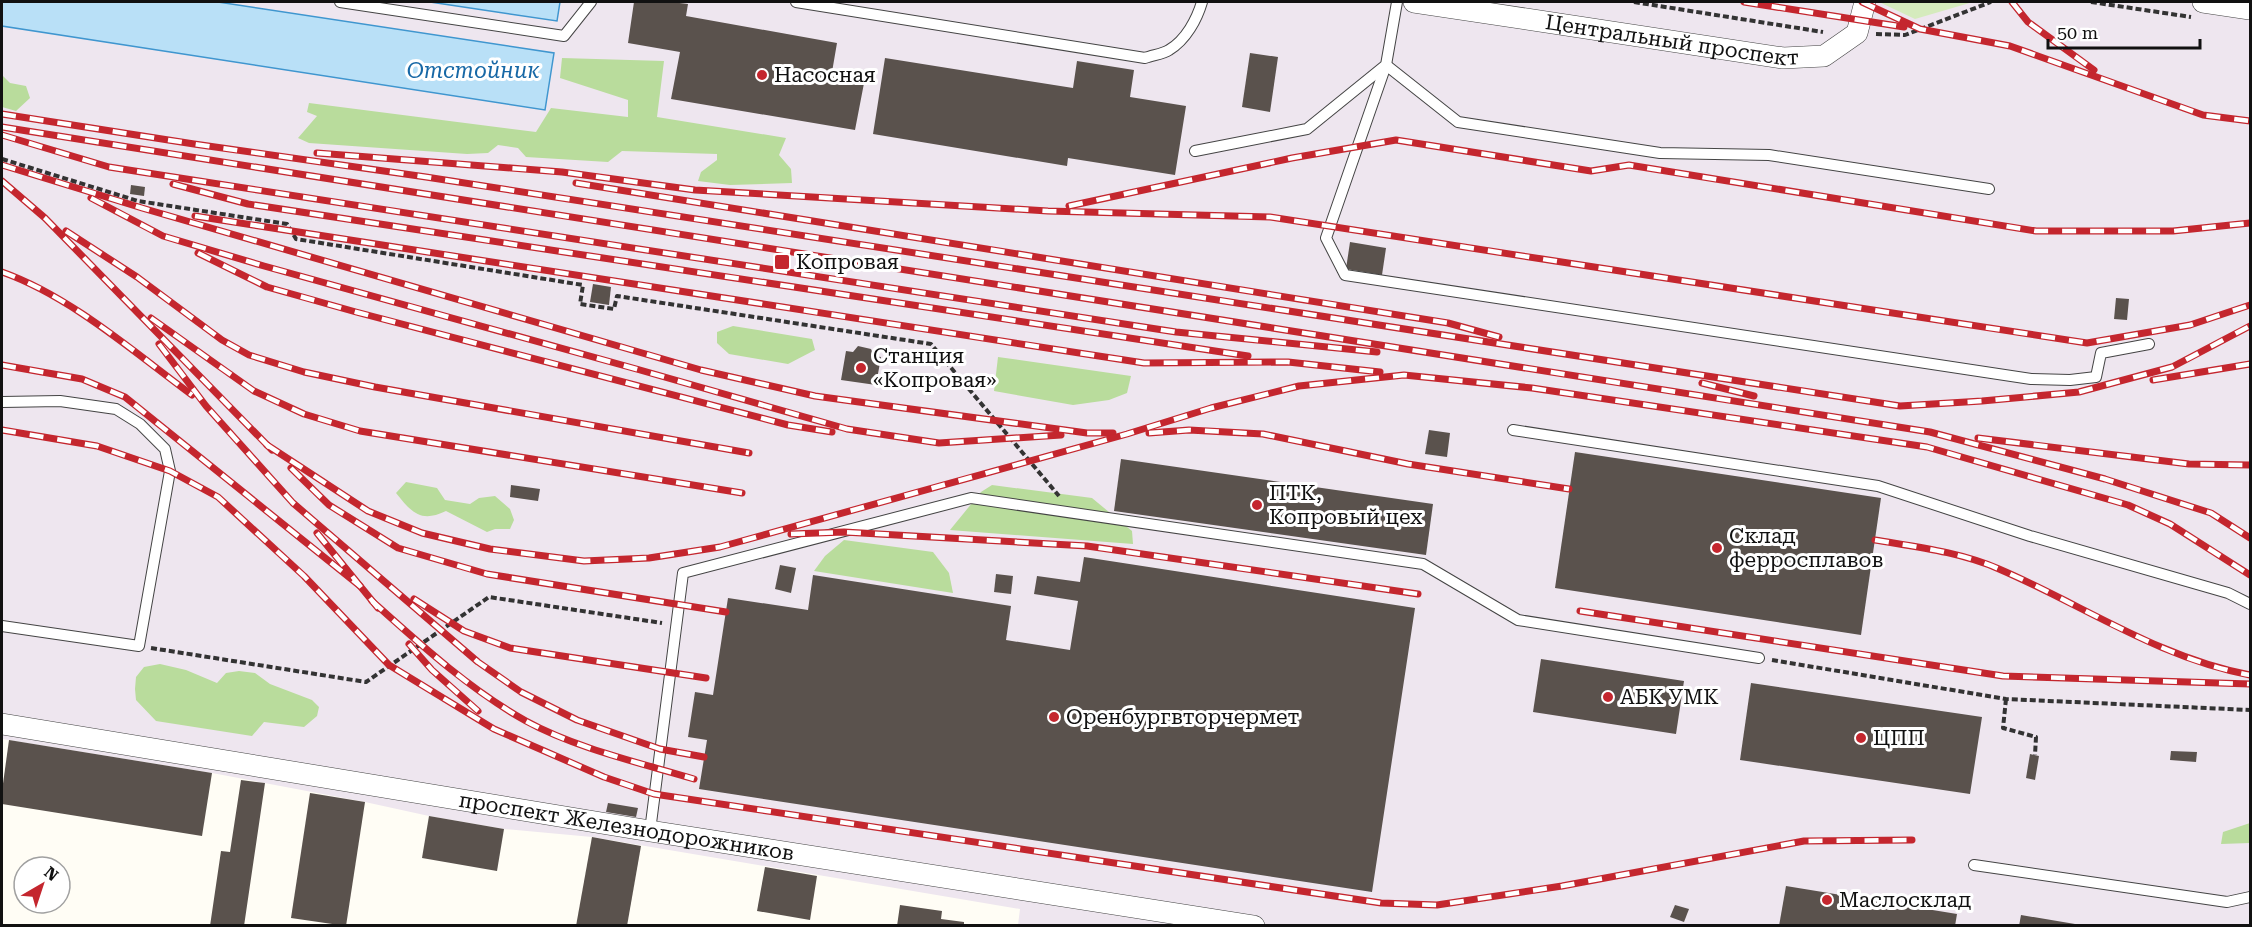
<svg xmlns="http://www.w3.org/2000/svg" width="2252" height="927" viewBox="0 0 2252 927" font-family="'Roboto Serif',serif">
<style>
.industrial{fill:#eee6ef}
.green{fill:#d5ebbd}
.forest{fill:#b9dc9c}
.water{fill:#b9e0f7;stroke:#3f96cf;stroke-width:1.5}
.building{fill:#5a524d}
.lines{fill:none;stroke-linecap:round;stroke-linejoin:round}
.service-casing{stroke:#444;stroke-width:12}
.minor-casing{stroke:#444;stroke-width:22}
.path{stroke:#333;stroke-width:4;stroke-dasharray:6 3;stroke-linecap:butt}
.service{stroke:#fff;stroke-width:10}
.minor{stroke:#fff;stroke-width:21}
.rail-casing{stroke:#c4262e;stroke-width:7}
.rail{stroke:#fff;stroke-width:4.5;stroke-dasharray:14;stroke-linecap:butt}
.poi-dot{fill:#c4262e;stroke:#fff;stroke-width:2}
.labels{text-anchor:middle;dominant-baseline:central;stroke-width:6;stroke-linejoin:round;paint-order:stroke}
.street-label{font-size:21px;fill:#111;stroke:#fff}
.poi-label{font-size:21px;fill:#111;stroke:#fff;text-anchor:start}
.water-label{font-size:22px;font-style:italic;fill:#1768a6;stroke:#fff}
</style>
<rect width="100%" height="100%" fill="#fffdf5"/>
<!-- industrial -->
<path class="industrial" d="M2 2H2250V925H1018L1020 909 592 837 504 829 429 816 365 802 212 773 2 739Z"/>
<!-- green -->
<path class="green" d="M1879 2H1973L1915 19Z"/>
<!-- forest -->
<g class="forest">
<path d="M562 58 664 61 657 117 786 138 779 155 791 169 792 183 730 185 698 181 701 172 717 160V154L622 151 608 162 526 157 518 148 498 145 488 153 467 154 309 143 298 138 317 116 307 112 309 103 536 132 551 108 628 117V100L560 78Z"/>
<path d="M2 75 10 83 26 86 30 98 16 111 2 107Z"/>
<path d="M733 326 812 339 815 350 788 364 729 354 717 343V332Z"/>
<path d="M998 357 1131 376 1127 393 1109 400 1073 405 994 391Z"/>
<path d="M406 482 437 488 445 500 470 504 479 498 495 496 510 509 514 520 510 529H495L487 532 446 511C421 523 412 513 396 493Z"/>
<path d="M992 485 1092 498 1132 531 1133 544 950 530 981 492Z"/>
<path d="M844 540 933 552 949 573 953 593 814 571 825 556Z"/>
<path d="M160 664 186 670 217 683 226 673 239 671 255 673 270 684 312 700 319 707 317 716 304 727 264 722 252 736 156 721 136 700 135 689 136 677 144 667Z"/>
<path d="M2250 823V843L2221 844 2223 832Z"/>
</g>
<!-- water -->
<g class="water">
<path d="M2 2H218L554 53 545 110 2 26Z"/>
<path d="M430 2H560L557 21Z"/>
</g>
<!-- building -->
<g class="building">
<path d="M634 2H671L688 4 686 16 837 43 832 72 865 78 855 130 671 99 680 52 628 43Z"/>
<path d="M1250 53 1278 57 1270 112 1242 107Z"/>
<path d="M885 58 1073 88 1077 61 1134 70 1130 97 1186 106 1175 175 1068 158 1067 166 873 134Z"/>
<path d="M131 185 145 187 144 196 130 194Z"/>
<path d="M1350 242 1386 248 1382 275 1346 269Z"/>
<path d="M593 284 611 287 609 305 590 302Z"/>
<path d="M2116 298 2129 299 2127 320 2114 319Z"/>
<path d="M858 346 871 349 874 356 881 357 876 385 841 380 846 351 853 352Z"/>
<path d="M1429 430 1450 433 1447 457 1425 454Z"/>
<path d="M1575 452 1881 498 1861 635 1555 588Z"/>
<path d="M1121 459 1433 504 1426 555 1114 511Z"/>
<path d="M511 485 540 489 538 501 510 497Z"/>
<path d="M1084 557 1415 608 1372 892 699 789 707 740 688 737 695 692 713 695 728 598 808 610 813 575 1011 606 1006 640 1070 650 1078 601 1034 594 1037 576 1080 582Z"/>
<path d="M780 565 796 568 791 593 775 589Z"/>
<path d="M996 574 1013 576 1011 594 994 592Z"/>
<path d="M1541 659 1684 681 1676 734 1533 712Z"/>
<path d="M1751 683 1982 717 1970 794 1740 760Z"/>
<path d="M9 740 212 773 202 836 2 804V791Z"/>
<path d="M2171 751 2197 752 2196 762 2170 760Z"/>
<path d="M2030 754 2039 756 2035 780 2026 778Z"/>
<path d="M241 780 265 783 244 926H210L221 851 230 852Z"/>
<path d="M310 793 365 802 346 926 291 918Z"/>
<path d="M608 803 638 808 636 817 606 812Z"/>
<path d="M429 816 504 829 497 871 422 858Z"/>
<path d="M592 837 641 846 627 926H576Z"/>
<path d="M765 867 817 876 810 920 757 911Z"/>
<path d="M1786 886 1957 914 1955 926H1779Z"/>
<path d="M900 905 942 911 941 919 964 922V926H897Z"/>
<path d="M1675 905 1689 909 1684 922 1670 917Z"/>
<path d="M2021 915 2075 924V926H2019Z"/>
</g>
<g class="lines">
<defs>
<g id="service">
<path d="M340 2 564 36 591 2"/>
<path d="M796 2 1145 58C1153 55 1163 54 1169 50 1186 40 1197 19 1202 2"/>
<path d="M1195 151 1307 129 1386 65 1397 2"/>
<path d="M1989 189 1769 155 1660 153 1458 122 1386 65 1326 238 1345 275 2031 379 2070 380 2096 377 2101 353 2149 344"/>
<path d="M2 402 60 401 116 409 140 424 165 449 170 471 139 646 2 626"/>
<path d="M1513 430 1878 486 2030 536 2228 593 2250 604"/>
<path d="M650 831 683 573 971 498 1423 564 1518 620 1759 658"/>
<path d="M1974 865 2227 902 2250 897"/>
</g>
<g id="minor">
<path id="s1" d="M1414 2 1783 58 1824 56 1857 33 1865 2"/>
<path d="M2203 2 2250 9"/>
<path id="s2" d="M2 724 650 831 1254 926"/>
</g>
</defs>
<!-- service casing -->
<use href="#service" class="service-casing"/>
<!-- minor casing -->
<use href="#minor" class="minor-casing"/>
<!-- path -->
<g class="path">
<path d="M1634 2 1823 32"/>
<path d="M2091 2 2191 17"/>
<path d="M1876 34 1905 35 1991 2"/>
<path d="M2 159 138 201 287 224 296 239 583 285 580 304 614 309 617 296 931 344 1059 496"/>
<path d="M151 648 366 682 489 597 662 623"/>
<path d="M1772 660 2006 699 2250 710"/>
<path d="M2006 699 2003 728 2036 737 2035 755"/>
</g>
<!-- service -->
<use href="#service" class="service"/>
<!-- minor -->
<use href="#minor" class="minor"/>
<defs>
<g id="rail">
<path d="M1744 2 1904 27"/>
<path d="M1862 2 1920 29 2010 46 2203 115 2250 121"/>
<path d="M2012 2 2028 22 2094 70"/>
<path d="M2 114 194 144 426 177 1900 406 1982 401 2079 392 2172 367 2250 326"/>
<path d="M2 127 1930 432 2105 479 2211 513 2250 538"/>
<path d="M2 135 109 167 1176 332 1377 352"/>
<path d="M317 153 562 172 695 190 1048 211 1270 217 2087 343 2190 325 2250 305"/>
<path d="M2 165 142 208 701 370 815 396 1087 433H1113"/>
<path d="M2 181 45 218 272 450"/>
<path d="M576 183 1448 323 1499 337"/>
<path d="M173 184 248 204 1248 356"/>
<path d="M91 198 163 236 264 266 640 370 847 429 939 443 1061 435"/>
<path d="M1069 206 1292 158 1396 140 1591 171 1629 165 2036 231H2173L2250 223"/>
<path d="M195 216 1144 363 1288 362 1380 372"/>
<path d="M66 231 137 277 222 340 249 355 304 372 375 387 749 453"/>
<path d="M198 253 267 287 356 312 788 425 832 432"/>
<path d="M2 272C70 296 134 352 192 395"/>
<path d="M151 318 254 391 304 414 360 431 742 493"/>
<path d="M159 344 206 406 293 503 478 662 521 692 577 720 660 749 704 757"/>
<path d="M2 365 82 379 125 397 360 586"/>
<path d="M2153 380 2250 364"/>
<path d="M1702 383 1754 396"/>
<path d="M2 430 97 446 170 471 218 497 304 576 389 665 494 729 604 777 654 794 1381 903 1437 905 1562 886 1804 841 1912 840"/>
<path d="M1149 433 1189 430 1263 434 1408 464 1569 489"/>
<path d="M1978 438 2189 464 2250 465"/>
<path d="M267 445 368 511 422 533 490 549 584 561 649 558 720 547 1127 434 1211 408 1299 386 1404 375 1532 388 1927 447 2128 505 2170 524 2250 575"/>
<path d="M291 468 329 505 398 548 487 574 726 612"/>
<path d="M317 533 378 608"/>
<path d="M791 534 844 532 1087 546 1418 594"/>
<path d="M1875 540C1917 547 1960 552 1999 569 2083 605 2159 658 2250 675"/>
<path d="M414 599 464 631 510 648 706 678"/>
<path d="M372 601C421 645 469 689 526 721 575 748 641 763 694 779"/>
<path d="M1580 611 2003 676 2250 684"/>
<path d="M409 644 432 670 478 711"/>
</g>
</defs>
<!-- rail casing -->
<use href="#rail" class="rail-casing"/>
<!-- rail -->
<use href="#rail" class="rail"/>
</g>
<!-- markers -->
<g class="poi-dot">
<circle cx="762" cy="75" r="6"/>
<rect x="774" y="254" width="16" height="16" rx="3"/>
<circle cx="861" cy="368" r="6"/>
<circle cx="1257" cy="505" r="6"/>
<circle cx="1717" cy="548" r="6"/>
<circle cx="1608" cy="697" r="6"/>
<circle cx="1054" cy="717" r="6"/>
<circle cx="1861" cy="738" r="6"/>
<circle cx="1827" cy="900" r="6"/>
</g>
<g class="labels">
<!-- street labels -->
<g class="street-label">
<text stroke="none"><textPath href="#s1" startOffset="261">Центральный проспект</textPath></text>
<text stroke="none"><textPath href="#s2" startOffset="633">проспект Железнодорожников</textPath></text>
</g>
<!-- poi labels -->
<g class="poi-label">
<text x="774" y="75">Насосная</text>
<text x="796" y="262">Копровая</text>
<text x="873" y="356">Станция<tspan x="873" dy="24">«Копровая»</tspan></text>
<text x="1269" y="493">ПТК,<tspan x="1269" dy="24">Копровый цех</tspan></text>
<text x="1729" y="536">Склад<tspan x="1729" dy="24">ферросплавов</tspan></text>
<text x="1620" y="697">АБК УМК</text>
<text x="1066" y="717">Оренбургвторчермет</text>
<text x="1873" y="738">ЦПП</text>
<text x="1839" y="900">Маслосклад</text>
</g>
<!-- water labels -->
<g class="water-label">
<text x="473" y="70">Отстойник</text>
</g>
</g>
<!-- border -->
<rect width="2252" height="927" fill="none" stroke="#111111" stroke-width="6"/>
<!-- north arrow -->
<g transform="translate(42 885) rotate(39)"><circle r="28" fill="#ffffff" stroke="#a0a0a0" stroke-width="1.5"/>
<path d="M0-4.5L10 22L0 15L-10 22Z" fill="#c4262e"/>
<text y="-9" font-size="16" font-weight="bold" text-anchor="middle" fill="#111111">N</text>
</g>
<!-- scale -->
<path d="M2048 39v9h152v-9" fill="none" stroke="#111111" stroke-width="3"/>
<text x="2057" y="39" font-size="18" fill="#111111" stroke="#ffffff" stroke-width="4.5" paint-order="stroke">50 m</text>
</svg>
